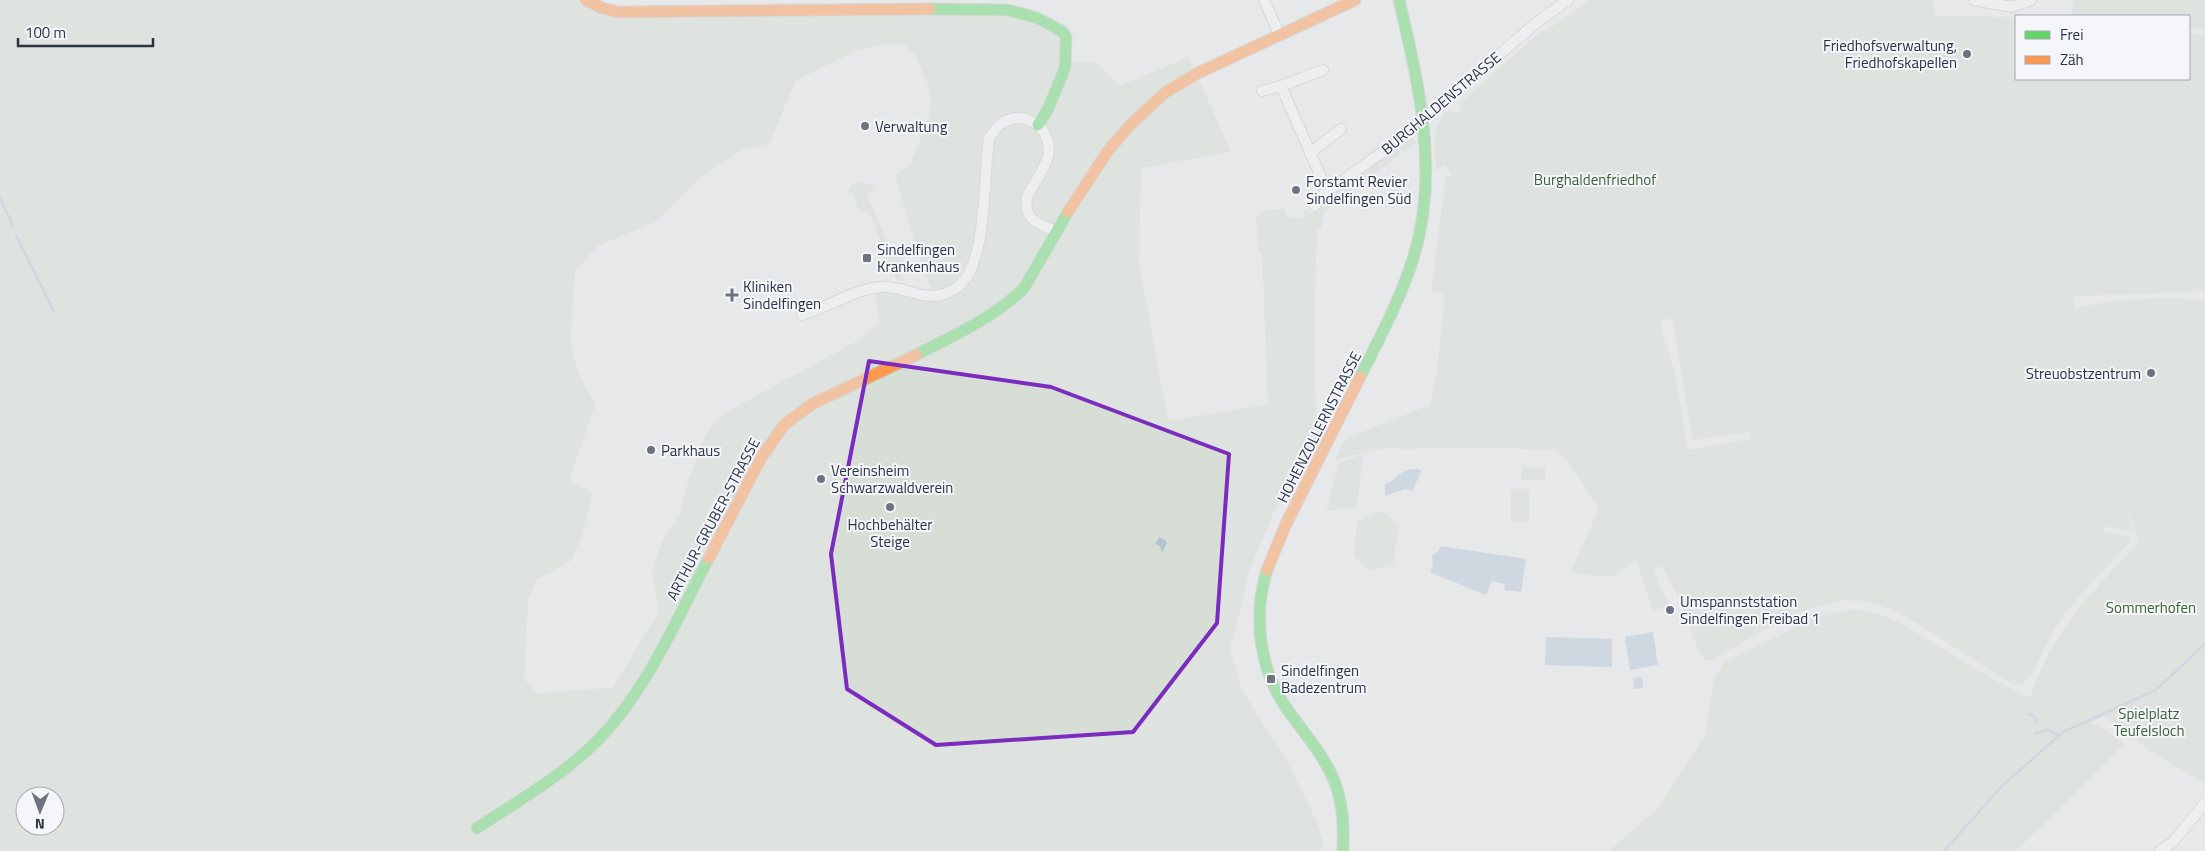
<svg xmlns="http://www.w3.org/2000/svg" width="2205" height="851" viewBox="0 0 2205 851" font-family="'Titillium Web',sans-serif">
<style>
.green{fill:#d6ded6;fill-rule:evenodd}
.water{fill:#b4c4d5}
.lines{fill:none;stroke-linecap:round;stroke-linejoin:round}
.stream{stroke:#b4c4d5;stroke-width:2.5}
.street-casing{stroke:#c4c6c8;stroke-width:12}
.fast-casing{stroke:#c4c6c8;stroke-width:13}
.slow-casing{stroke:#c4c6c8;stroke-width:13}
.street{stroke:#f5f6f7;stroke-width:10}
.fast{stroke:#63d668;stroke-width:11}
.slow{stroke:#ff974d;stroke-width:11}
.marked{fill:none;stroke:#7b2cbf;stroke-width:4;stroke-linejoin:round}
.poi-dot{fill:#6c737f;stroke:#f4f6f9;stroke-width:2}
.labels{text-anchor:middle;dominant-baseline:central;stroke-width:4;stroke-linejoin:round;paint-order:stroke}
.poi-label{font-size:15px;fill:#2b3445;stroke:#f4f6f9;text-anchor:start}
.street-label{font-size:15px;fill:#2b3445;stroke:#f4f6f9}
.park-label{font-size:15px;fill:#3f6138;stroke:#f4f6f9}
</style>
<rect width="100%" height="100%" fill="#e6e8ea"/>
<!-- green -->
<g class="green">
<path d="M0 0H577L595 13 597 10 1008 14 1057 34 1069 61 1097 63 1119 86 1189 57 1231 152 1141 168 1139 263 1168 421 1268 404 1262 252H1259L1256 216 1265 211 1285 209V217L1304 218 1305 210 1311 213 1326 197 1395 148 1401 154 1324 212 1321 228H1317L1314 325 1316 441 1281 495 1248 573 1241 608 1230 649 1242 690 1288 763 1316 820 1323 842 1321 851H0ZM883 44 906 45 916 57 926 80 931 98 929 116 910 165 895 175 922 268 931 288 918 299 888 292 875 291 879 322 861 339 721 415 706 434 688 481 680 514 662 542 652 571 659 611 613 688 537 693 524 679 528 601 536 580 572 560 582 534 593 492 569 481 596 403 585 387 574 359 570 340 575 272 597 246 655 222 704 174 742 150 769 144 796 80 854 52ZM25 796H55V826H25Z"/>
<path d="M1590 0H1932L1936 16 2016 17V79H2189V33L2205 35V292L2192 288 2190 292 2074 296 2073 293 2074 309C2105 299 2173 296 2205 301V784L2152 752 2104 717 2091 722 2125 743 2016 851H1609L1659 807 1706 733 1713 683 1723 663 1817 617 1855 609 1877 613 1901 623 1987 676 2029 698 2049 652 2079 607 2139 541 2125 498 2133 531 2105 527 2104 521V532L2130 536V542C2101 573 2069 603 2048 641 2040 655 2035 677 2020 686L2011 683C1990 670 1969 657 1949 644 1913 621 1876 592 1830 603 1792 612 1748 640 1713 659L1705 660 1699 652 1678 596 1661 565 1654 568 1661 589 1671 606 1653 611 1636 560 1612 577 1570 573 1599 509 1575 471 1557 450 1476 448 1379 449 1335 460 1345 439 1430 405 1437 372 1445 294 1431 292 1446 177H1452V174L1444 165 1439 170 1436 169C1435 148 1432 128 1446 111L1460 113 1462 101 1539 33 1550 28ZM1672 318 1693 440 1750 432 1751 439 1688 450 1675 372 1660 325 1661 321Z"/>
<path d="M2073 0H2205V29L2189 27V16L2072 15Z"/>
<path d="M1410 137 1415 139 1416 144 1403 152 1398 146Z"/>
<path d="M860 181 871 185 874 191 867 195 890 249 899 252 906 268 899 266 904 281 896 280 870 214 858 210 854 194 848 191 854 183Z"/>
<path d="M1363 455 1357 507 1326 511 1339 463Z"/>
<path d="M1522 467H1545V480H1521Z"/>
<rect x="1511" y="489" width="18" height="33"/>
<path d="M1381 511 1399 525 1393 564 1369 571 1354 556 1357 521Z"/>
</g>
<!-- water -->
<g class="water">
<path d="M1417 469 1422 471 1412 491 1405 489 1385 496V484C1399 480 1397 469 1417 469Z"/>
<path d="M1159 537 1165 540 1167 543 1162 553 1160 546 1155 544Z"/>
<path d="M1441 546 1526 559 1521 592 1504 590 1505 584 1492 581 1486 595 1430 572 1433 565 1432 555 1438 552Z"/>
<path d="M1653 632 1658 665 1630 670 1625 637Z"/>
<path d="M1546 637 1612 639V667L1545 665Z"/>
<path d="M1642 677 1643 688 1634 689 1633 678Z"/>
</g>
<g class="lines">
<!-- stream -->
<g class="stream">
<path d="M0 198 13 226"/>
<path d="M16 235 54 311"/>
<path d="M2029 714 2038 719 2036 721"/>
<path d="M2035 733 2050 730 2058 736"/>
<path d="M1944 851 2002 786 2063 732 2156 690 2205 644"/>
</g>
<defs>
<g id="street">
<path d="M1264 0 1279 34"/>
<path d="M1974 0 2012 7 2031 0"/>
<path d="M1281 86 1327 191"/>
<path d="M1262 91 1281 86 1323 70"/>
<path d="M1310 153 1341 129"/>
<path d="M1315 206 1318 198 1402 138 1536 23 1568 0"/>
<path d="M802 315C826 308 855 289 880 287 900 285 919 299 940 295 952 293 963 284 969 273 986 241 984 176 989 138 994 132 998 124 1005 121 1028 110 1054 131 1048 156 1045 170 1033 184 1027 197 1023 220 1039 224 1056 231"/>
<path d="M2160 851 2173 842 2205 803"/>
</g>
<g id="fast">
<path d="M930 9 1008 10 1037 18 1063 32 1066 37 1065 68 1048 109 1038 125"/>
<path d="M916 355C953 336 995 317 1024 288L1068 212"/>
<path d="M1360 377C1379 339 1400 300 1413 259 1440 173 1419 85 1399 0"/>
<path d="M1267 570C1253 614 1259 668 1285 706 1302 731 1322 752 1334 780 1343 803 1344 826 1343 851"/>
<path d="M477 828C518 801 562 776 597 741 647 691 676 620 709 558"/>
</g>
<g id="slow">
<path d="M586 0 602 8 618 12 930 9"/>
<path d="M1068 212 1107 152 1132 123 1166 92 1198 73 1355 0"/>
<path d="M709 558 761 458 784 425 812 404 916 355"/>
<path d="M1267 570 1286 524 1360 377"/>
</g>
</defs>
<!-- street casing -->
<use href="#street" class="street-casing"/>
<!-- fast casing -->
<use href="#fast" class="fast-casing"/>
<!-- slow casing -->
<use href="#slow" class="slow-casing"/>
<!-- street -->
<use href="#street" class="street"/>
<!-- fast -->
<use href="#fast" class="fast"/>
<!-- slow -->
<use href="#slow" class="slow"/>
</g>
<!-- marked area -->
<path d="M0 0H2205V851H0ZM869 361 1051 387 1229 454 1217 623 1133 732 936 745 847 689 831 554Z" fill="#e6e8ea" fill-opacity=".55" fill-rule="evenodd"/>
<path class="marked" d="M869 361 1051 387 1229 454 1217 623 1133 732 936 745 847 689 831 554Z"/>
<!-- markers -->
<g class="poi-dot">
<circle cx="1967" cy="54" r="5"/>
<circle cx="865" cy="126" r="5"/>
<circle cx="1296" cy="190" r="5"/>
<rect x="862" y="253" width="10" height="10" rx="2.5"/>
<path d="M729.5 287.5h5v5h5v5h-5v5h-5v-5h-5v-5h5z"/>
<circle cx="2151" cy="373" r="5"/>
<circle cx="651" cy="450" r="5"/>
<circle cx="821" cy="479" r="5"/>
<circle cx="890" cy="507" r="5"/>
<circle cx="1670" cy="610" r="5"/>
<rect x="1266" y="674" width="10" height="10" rx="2.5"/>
</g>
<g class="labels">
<!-- poi labels -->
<g class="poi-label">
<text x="1957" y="45" text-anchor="end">Friedhofsverwaltung,<tspan x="1957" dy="17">Friedhofskapellen</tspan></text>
<text x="875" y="126">Verwaltung</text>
<text x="1306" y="181">Forstamt Revier<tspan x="1306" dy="17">Sindelfingen Süd</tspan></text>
<text x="877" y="249">Sindelfingen<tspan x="877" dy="17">Krankenhaus</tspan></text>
<text x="743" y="286">Kliniken<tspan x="743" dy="17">Sindelfingen</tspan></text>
<text x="2141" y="373" text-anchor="end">Streuobstzentrum</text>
<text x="661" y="450">Parkhaus</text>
<text x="831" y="470">Vereinsheim<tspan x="831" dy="17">Schwarzwaldverein</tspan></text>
<text x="890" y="524" text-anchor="middle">Hochbehälter<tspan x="890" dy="17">Steige</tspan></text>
<text x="1680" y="601">Umspannststation<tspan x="1680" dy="17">Sindelfingen Freibad 1</tspan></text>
<text x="1281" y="670">Sindelfingen<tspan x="1281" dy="17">Badezentrum</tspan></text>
</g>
<!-- street labels -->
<g class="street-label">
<text transform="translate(1441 103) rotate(-40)">BURGHALDENSTRASSE</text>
<text transform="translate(1319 427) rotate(-63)">HOHENZOLLERNSTRASSE</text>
<text transform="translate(713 519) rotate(-62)">ARTHUR-GRUBER-STRASSE</text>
</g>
<!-- park labels -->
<g class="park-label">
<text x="1595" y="179">Burghaldenfriedhof</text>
<text x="2151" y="607">Sommerhofen</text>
<text x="2149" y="713">Spielplatz<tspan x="2149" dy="17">Teufelsloch</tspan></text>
</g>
</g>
<!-- legend -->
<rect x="2015" y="15" width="175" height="65" fill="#f4f6f9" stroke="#a4a8b1"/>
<rect x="2025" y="31" width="25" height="8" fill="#63d668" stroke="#a4a8b1"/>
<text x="2060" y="40" font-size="15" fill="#2b3445">Frei</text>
<rect x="2025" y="56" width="25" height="8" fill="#ff974d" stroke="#a4a8b1"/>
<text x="2060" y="65" font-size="15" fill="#2b3445">Zäh</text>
<!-- north arrow -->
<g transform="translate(40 811) rotate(181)"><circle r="24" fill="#f4f6f9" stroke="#a4a8b1"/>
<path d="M0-4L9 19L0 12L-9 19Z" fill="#6c737f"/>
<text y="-8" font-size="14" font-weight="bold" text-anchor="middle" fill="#2b3445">N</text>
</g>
<!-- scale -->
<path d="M18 38v8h135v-8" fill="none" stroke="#2b3445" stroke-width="2.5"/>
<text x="25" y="38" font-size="15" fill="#2b3445" stroke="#f4f6f9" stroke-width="4" paint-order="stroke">100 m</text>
</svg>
